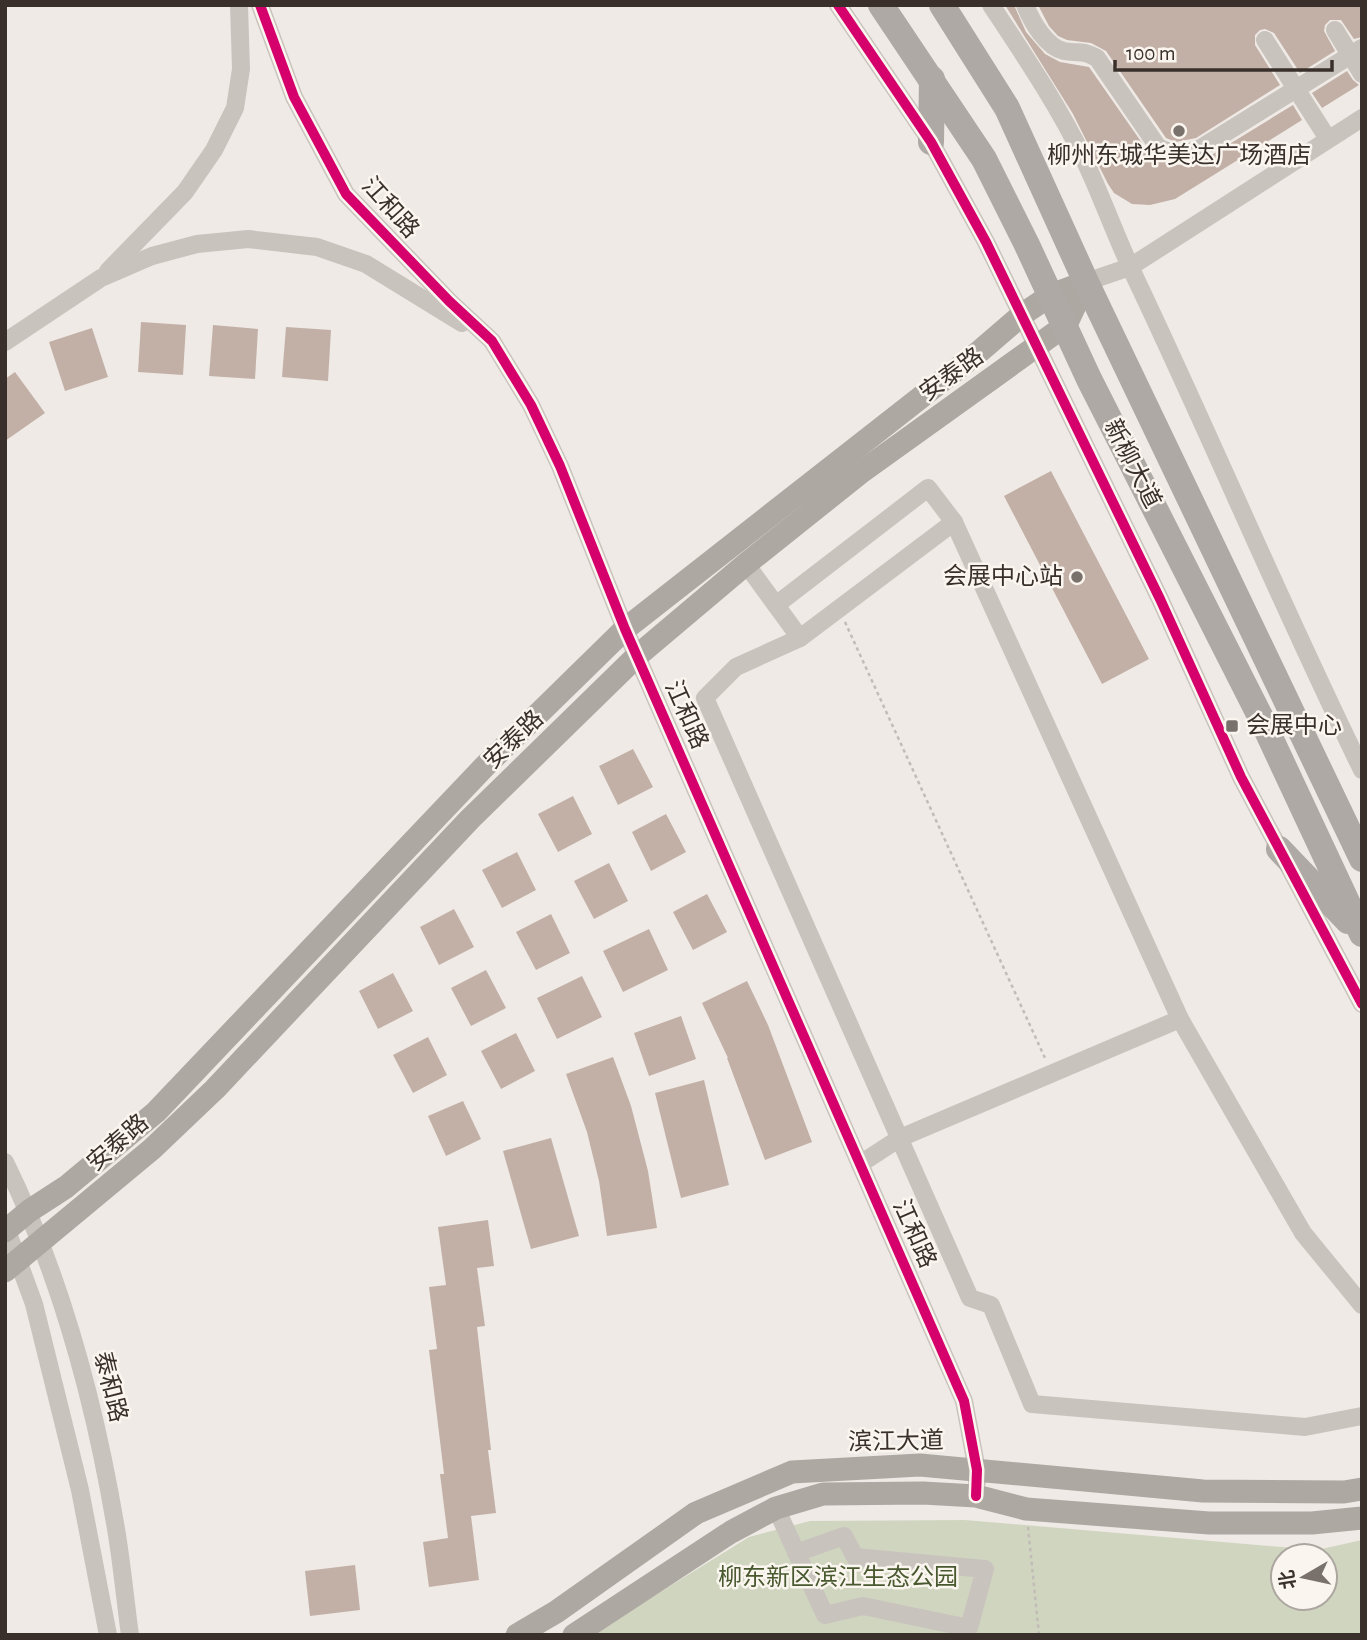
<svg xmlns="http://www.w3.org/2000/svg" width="1367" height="1640" viewBox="0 0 1367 1640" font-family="'Alegreya Sans','Noto Sans SC',sans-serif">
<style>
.green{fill:#d0d5c0;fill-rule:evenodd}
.building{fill:#c2b0a7}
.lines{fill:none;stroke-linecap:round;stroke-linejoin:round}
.path{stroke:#c2bcb6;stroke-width:2.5;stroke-dasharray:3.5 3.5;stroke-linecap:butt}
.minor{stroke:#c9c3be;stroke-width:18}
.major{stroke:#aea8a3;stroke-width:23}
.highway{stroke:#aea9a4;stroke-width:26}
.cycleway-casing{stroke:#faf5ee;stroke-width:15}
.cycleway{stroke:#d6006c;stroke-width:10}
.poi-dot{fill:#79716c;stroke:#faf5ee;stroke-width:2.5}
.labels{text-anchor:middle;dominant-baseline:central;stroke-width:5;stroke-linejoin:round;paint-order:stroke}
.poi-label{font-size:24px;fill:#3a302b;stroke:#faf5ee}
.street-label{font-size:24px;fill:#3a302b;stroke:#faf5ee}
.park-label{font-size:24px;fill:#48582f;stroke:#faf5ee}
</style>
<rect width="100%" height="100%" fill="#efeae5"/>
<!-- green -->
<path class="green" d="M965 1520 1317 1550 1362 1540V1635H591L749 1537 810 1521ZM1283 1556H1325V1598H1283Z"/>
<!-- building -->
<g class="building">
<path d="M1005 5H1014L1026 32 1045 54 1060 62 1089 67 1149 153 1160 161 1180 165 1205 159 1293 105 1302 120 1175 199 1150 205 1132 204 1114 193 1108 184 1073 114Z"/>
<path d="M1038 5H1362V37L1354 39 1341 20H1330L1325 25 1324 31 1335 51 1300 73 1274 33 1265 29 1260 30 1255 35V45L1280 85 1196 138 1176 142 1166 138 1106 51 1091 43 1067 40 1058 36 1049 26Z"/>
<path d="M1347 71 1353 80 1359 85 1322 108 1312 93Z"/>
<path d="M141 322 186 325 183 375 138 372Z"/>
<path d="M213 325 258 329 255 379 209 376Z"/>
<path d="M286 327 331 330 328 381 282 377Z"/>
<path d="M92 328 108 377 65 391 49 342Z"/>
<path d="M15 372 45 413 5 441V379Z"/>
<path d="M1051 471 1149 659 1102 684 1004 496Z"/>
<path d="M633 749 653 787 618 805 599 766Z"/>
<path d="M573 796 592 834 558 852 538 814Z"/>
<path d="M666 814 686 852 651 871 632 832Z"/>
<path d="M517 852 536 890 502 908 482 870Z"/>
<path d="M609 863 628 901 594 919 574 881Z"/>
<path d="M707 894 727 932 693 950 673 912Z"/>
<path d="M454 909 474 947 439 965 420 927Z"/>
<path d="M551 914 570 953 536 970 516 932Z"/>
<path d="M649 929 668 970 623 992 603 951Z"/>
<path d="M486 970 506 1008 471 1026 451 988Z"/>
<path d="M393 973 413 1011 378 1029 359 991Z"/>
<path d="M582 976 602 1017 557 1039 537 998Z"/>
<path d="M747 981 768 1025 812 1142 765 1160 727 1058H728L702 1003Z"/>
<path d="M681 1016 696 1059 649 1076 634 1033Z"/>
<path d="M516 1033 535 1071 501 1089 481 1051Z"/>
<path d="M428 1037 447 1075 413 1093 393 1055Z"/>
<path d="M613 1057 631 1106 648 1171 657 1228 607 1236 599 1181 587 1132 566 1074Z"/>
<path d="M704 1080 729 1185 681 1198 655 1093Z"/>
<path d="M463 1101 481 1139 446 1156 428 1116Z"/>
<path d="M551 1138 579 1236 531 1249 503 1151Z"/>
<path d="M488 1220 494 1266 477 1268 485 1326 477 1327 491 1450H488L496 1513 471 1516 479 1580 429 1587 423 1542 448 1538 440 1474H444L429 1350 437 1349 429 1287 446 1285 438 1227Z"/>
<path d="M355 1565 360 1610 310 1616 305 1571Z"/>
</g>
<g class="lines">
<!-- path -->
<g class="path">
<path d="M845 622 1045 1058"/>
<path d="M1028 1527 1039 1635"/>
</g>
<!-- minor -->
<g class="minor">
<path d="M260 5 294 97 346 194 449 301 492 341 531 405 560 466 625 629 964 1401 977 1470V1482"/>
<path d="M838 5 931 142 986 242 1160 599 1241 777 1362 1004"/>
<path d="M991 5C1024 55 1058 105 1084 159 1102 197 1116 237 1134 275 1212 439 1282 607 1362 770"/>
<path d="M1025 5C1032 22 1046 47 1064 51 1080 54 1080 49 1097 58L1158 147C1175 156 1184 155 1201 148L1362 48"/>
<path d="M1335 30 1362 74"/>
<path d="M1265 40 1328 139"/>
<path d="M108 271 185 192 214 150 235 108 241 69 239 5"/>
<path d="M1086 282 1130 267 1362 118"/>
<path d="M5 342 101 278 152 256 197 244 248 239 317 247 366 264 462 323"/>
<path d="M746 564 800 638 954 522"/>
<path d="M776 605 928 488 954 522 1180 1019 1303 1233 1362 1305"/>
<path d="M800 638 736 667 705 698 970 1298 991 1305 1032 1404 1305 1427 1362 1416"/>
<path d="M5 1162C61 1276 95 1403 116 1529 122 1564 125 1599 130 1635"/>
<path d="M860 1164 900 1138 1180 1019"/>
<path d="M5 1225 34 1304 80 1490 108 1635"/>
<path d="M776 1508 825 1615 863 1606 969 1628 985 1569 855 1557 844 1536 796 1553"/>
</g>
<!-- major -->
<g class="major">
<path d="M5 1231 29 1211 66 1187 156 1112 484 767 625 629 980 351 1023 314 1051 295 1086 282"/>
<path d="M5 1271 152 1149 215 1089 470 819 637 656 746 564 860 473 1066 325 1086 282"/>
<path d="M517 1635 556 1612 696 1513 792 1472 920 1465 1203 1491 1344 1492 1362 1489"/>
<path d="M574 1635 731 1532 776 1508 823 1494 923 1493 976 1496 1026 1509 1209 1523H1312L1362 1518"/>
</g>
<!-- highway -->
<g class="highway">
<path d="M881 5 984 159 1027 245 1089 379 1261 718 1362 934"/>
<path d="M942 5 1007 108 1086 282 1362 859"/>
<path d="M931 142 932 79"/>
<path d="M1279 849 1348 921"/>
</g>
<defs>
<g id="cycleway">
<path d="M260 5 294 97 346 194 449 301 492 341 531 405 560 466 625 629 964 1401 977 1470 976 1496"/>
<path d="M838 5 931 142 986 242 1160 599 1241 777 1362 1004"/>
</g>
</defs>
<!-- cycleway casing -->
<use href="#cycleway" class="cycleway-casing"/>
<!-- cycleway -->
<use href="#cycleway" class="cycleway"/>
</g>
<!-- markers -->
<g class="poi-dot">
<circle cx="1179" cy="131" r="7"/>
<circle cx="1077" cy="577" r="7"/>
<rect x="1225" y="719" width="14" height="14" rx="3.5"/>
</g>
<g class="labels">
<!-- poi labels -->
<g class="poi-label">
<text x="1179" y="156">柳州东城华美达广场酒店</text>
<text x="1063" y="577" text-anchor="end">会展中心站</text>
<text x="1246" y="726" text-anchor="start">会展中心</text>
</g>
<!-- street labels -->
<g class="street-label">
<text transform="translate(390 208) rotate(48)">江和路</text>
<text transform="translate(952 375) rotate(-36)">安泰路</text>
<text transform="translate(1132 464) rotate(63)">新柳大道</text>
<text transform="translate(686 715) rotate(66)">江和路</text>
<text transform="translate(514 740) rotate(-44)">安泰路</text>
<text transform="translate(118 1143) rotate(-41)">安泰路</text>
<text transform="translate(914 1234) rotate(66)">江和路</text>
<text transform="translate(110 1387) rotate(76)">泰和路</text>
<text transform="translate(896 1442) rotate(-1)">滨江大道</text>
</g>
<!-- park labels -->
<g class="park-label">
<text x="838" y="1578">柳东新区滨江生态公园</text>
</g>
</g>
<!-- border -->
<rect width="1367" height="1640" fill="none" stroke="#3a302b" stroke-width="14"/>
<!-- north arrow -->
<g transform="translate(1304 1577) rotate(261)"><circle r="33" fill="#faf5ee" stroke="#ada6a0" stroke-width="2"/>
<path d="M0-5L12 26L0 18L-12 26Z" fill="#79716c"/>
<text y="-10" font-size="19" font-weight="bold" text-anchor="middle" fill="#3a302b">北</text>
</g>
<!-- scale -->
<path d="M1115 60v10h217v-10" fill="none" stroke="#3a302b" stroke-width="3.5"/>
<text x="1126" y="60" font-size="21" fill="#3a302b" stroke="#faf5ee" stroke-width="5" paint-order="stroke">100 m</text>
</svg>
